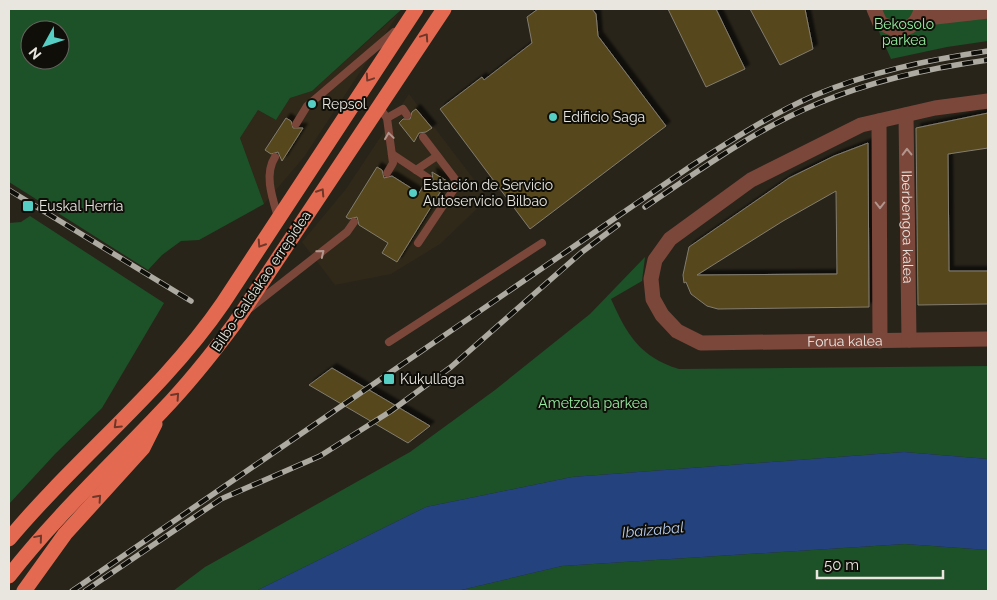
<svg xmlns="http://www.w3.org/2000/svg" width="997" height="600" viewBox="0 0 997 600" font-family="Raleway,sans-serif">
<style>
.built{fill:#302919}
.green{fill:#1d5127;fill-rule:evenodd}
.water{fill:#23427e}
.building{fill:#56461a;stroke:#827d71;fill-rule:evenodd;filter:url(#shadow)}
.lines{fill:none;stroke-linecap:round;stroke-linejoin:round}
.service{stroke:#7c473b;stroke-width:8}
.minor{stroke:#7c473b;stroke-width:15}
.trunk{stroke:#e36a51;stroke-width:15}
.rail-casing{stroke:#adaaa2;stroke-width:5.5}
.rail{stroke:#0f0e09;stroke-width:4;stroke-dasharray:11;stroke-linecap:butt}
.oneway{stroke:#6e3729}
.oneway2{stroke:#b2968d}
.poi-dot{fill:#56cec3;stroke:#0f0e09;stroke-width:2}
.labels{text-anchor:middle;dominant-baseline:central;stroke-width:4;stroke-linejoin:round;paint-order:stroke}
.park-label{font-size:14px;fill:#94eea0;stroke:#0f0e09}
.poi-label{font-size:14px;fill:#e9e6df;stroke:#0f0e09;text-anchor:start}
.street-label{font-size:14px;fill:#e9e6df;stroke:#0f0e09}
.water-label{font-size:15px;font-style:italic;fill:#b6caee;stroke:#0f0e09}
</style>
<defs>
<filter id="shadow"><feDropShadow dx="4.5" dy="-4.5" stdDeviation="1" flood-color="#0009"/></filter>
</defs>
<rect width="100%" height="100%" fill="#28241a"/>
<!-- built -->
<g class="built">
<path d="M399 13 304 157 264 204 240 138 258 110 276 120 290 98 312 91Z"/>
<path d="M409 94 488 198 440 244 391 274 335 285 302 242 346 189Z"/>
</g>
<!-- green -->
<g class="green">
<path d="M9 9H402L312 91 290 98 276 120 258 110 240 138 264 204 199 240 181 241 162 255 148 270 9 182ZM30 30H60V60H30Z"/>
<path d="M869 9H988V41L947 47 891 59Z"/>
<path d="M30 216 164 303 102 408 55 454 9 504V223L21 222Z"/>
<path d="M645 257 642 281 611 299C627 335 640 357 679 369L988 366V459L904 452 572 477 426 507 256 591H173L205 567 410 452 495 390 590 314Z"/>
<path d="M905 544 988 550V591H457L562 566Z"/>
</g>
<!-- water -->
<path class="water" d="M904 452 988 459V550L905 544 562 566 457 591H256L426 507 572 477Z"/>
<!-- building -->
<g class="building">
<path d="M538 9H592L596 14 598 36 666 126 530 229 440 109 482 77 484 80 532 43 527 17Z"/>
<path d="M668 9H716L745 69 706 87Z"/>
<path d="M750 9H805L813 49 780 65Z"/>
<path d="M416 109 432 128 426 132 419 133 414 142 399 123 403 119H410L412 112Z"/>
<path d="M988 113V148L948 154 949 271H988V304L918 305 916 128Z"/>
<path d="M286 118 291 121 293 128H303L282 161 278 152 271 154 265 150Z"/>
<path d="M868 143 869 307 718 309 707 306 691 294 686 282 684 283 683 275 689 247 789 178 834 156ZM836 191 837 274 697 275 783 221Z"/>
<path d="M377 167 382 170 384 178 392 176 419 193 425 183 433 181 432 172 447 181 397 262 382 253 388 243 359 225 357 217 349 219 346 217Z"/>
<path d="M332 368 430 426 408 443 309 385Z"/>
</g>
<g class="lines">
<!-- service -->
<g class="service">
<path d="M378 106 387 118 393 163 387 173"/>
<path d="M387 118 403 109 407 115"/>
<path d="M296 124 307 106 394 32"/>
<path d="M392 154 428 178"/>
<path d="M275 157C264 174 272 197 278 217"/>
<path d="M416 170 437 156"/>
<path d="M418 243 458 183 423 137"/>
<path d="M250 308 347 232 354 222"/>
<path d="M389 342 542 243"/>
</g>
<!-- minor -->
<g class="minor">
<path d="M874 9 880 23 896 30C910 29 917 24 921 10"/>
<path d="M918 19 988 11"/>
<path id="s1" d="M988 101 935 108 861 125 751 180 670 239 655 260 651 279 653 299 662 315 677 331 701 343 988 339"/>
<path id="s2" d="M906 115 909 340"/>
<path d="M879 121 880 341"/>
</g>
<!-- trunk -->
<g class="trunk">
<path d="M9 539C77 457 162 392 223 303L416 9"/>
<path d="M9 576C55 517 110 466 162 411 188 384 212 354 235 323L444 9"/>
<path d="M24 591 65 534 143 448 155 424"/>
</g>
<defs>
<g id="rail">
<path d="M9 190 191 301"/>
<path d="M645 207C701 169 756 129 819 103 874 80 930 68 988 60"/>
<path d="M72 591 691 166C730 141 770 115 813 96 869 72 928 60 988 51"/>
<path d="M85 591 221 499 320 456 391 411 451 367 582 252 618 225"/>
</g>
</defs>
<!-- rail casing -->
<use href="#rail" class="rail-casing"/>
<!-- rail -->
<use href="#rail" class="rail"/>
</g>
<!-- one-way arrows -->
<defs><path id="oneway-chevron" d="M-2-3.5L2.5 0L-2 3.5" fill="none" stroke-width="1.6" stroke-linecap="round" stroke-linejoin="round" transform="scale(1.25)"/></defs>
<g class="oneway">
<use href="#oneway-chevron" transform="translate(425 37) rotate(-56)"/>
<use href="#oneway-chevron" transform="translate(369 78) rotate(124)"/>
<use href="#oneway-chevron" transform="translate(321 192) rotate(-57)"/>
<use href="#oneway-chevron" transform="translate(261 244) rotate(123)"/>
<use href="#oneway-chevron" transform="translate(176 396) rotate(-48)"/>
<use href="#oneway-chevron" transform="translate(117 425) rotate(136)"/>
<use href="#oneway-chevron" transform="translate(98 498) rotate(-48)"/>
<use href="#oneway-chevron" transform="translate(39 538) rotate(-50)"/>
</g>
<g class="oneway2">
<use href="#oneway-chevron" transform="translate(389 136) rotate(-98)"/>
<use href="#oneway-chevron" transform="translate(907 152) rotate(-91)"/>
<use href="#oneway-chevron" transform="translate(880 205) rotate(90)"/>
<use href="#oneway-chevron" transform="translate(321 253) rotate(-39)"/>
</g>
<!-- markers -->
<g class="poi-dot">
<circle cx="312" cy="104" r="5"/>
<circle cx="553" cy="117" r="5"/>
<circle cx="413" cy="193" r="5"/>
<rect x="22" y="200" width="12" height="12" rx="2.5"/>
<rect x="383" y="373" width="12" height="12" rx="2.5"/>
</g>
<g class="labels">
<!-- park labels -->
<g class="park-label">
<text x="904" y="24">Bekosolo<tspan x="904" dy="16">parkea</tspan></text>
<text x="593" y="403">Ametzola parkea</text>
</g>
<!-- poi labels -->
<g class="poi-label">
<text x="322" y="104">Repsol</text>
<text x="563" y="117">Edificio Saga</text>
<text x="423" y="185">Estación de Servicio<tspan x="423" dy="16">Autoservicio Bilbao</tspan></text>
<text x="39" y="206">Euskal Herria</text>
<text x="400" y="379">Kukullaga</text>
</g>
<!-- street labels -->
<g class="street-label">
<text stroke="none"><textPath href="#s2" startOffset="112">Iberbengoa kalea</textPath></text>
<text transform="translate(261 281) rotate(-56)">Bilbo-Galdakao errepidea</text>
<text stroke="none"><textPath href="#s1" startOffset="629">Forua kalea</textPath></text>
</g>
<!-- water labels -->
<g class="water-label">
<text transform="translate(653 530) rotate(-5)">Ibaizabal</text>
</g>
</g>
<!-- border -->
<rect width="997" height="600" fill="none" stroke="#e9e6df" stroke-width="20"/>
<!-- north arrow -->
<g transform="translate(45 45) rotate(230)"><circle r="24" fill="#0f0e09" stroke="#66645f"/>
<path d="M0-4L9 19L0 12L-9 19Z" fill="#56cec3"/>
<text y="-8" font-size="14" font-weight="bold" text-anchor="middle" fill="#e9e6df">N</text>
</g>
<!-- scale -->
<path d="M817 570v8h126v-8" fill="none" stroke="#e9e6df" stroke-width="2.5"/>
<text x="824" y="570" font-size="15" fill="#e9e6df" stroke="#0f0e09" stroke-width="4" paint-order="stroke">50 m</text>
</svg>
